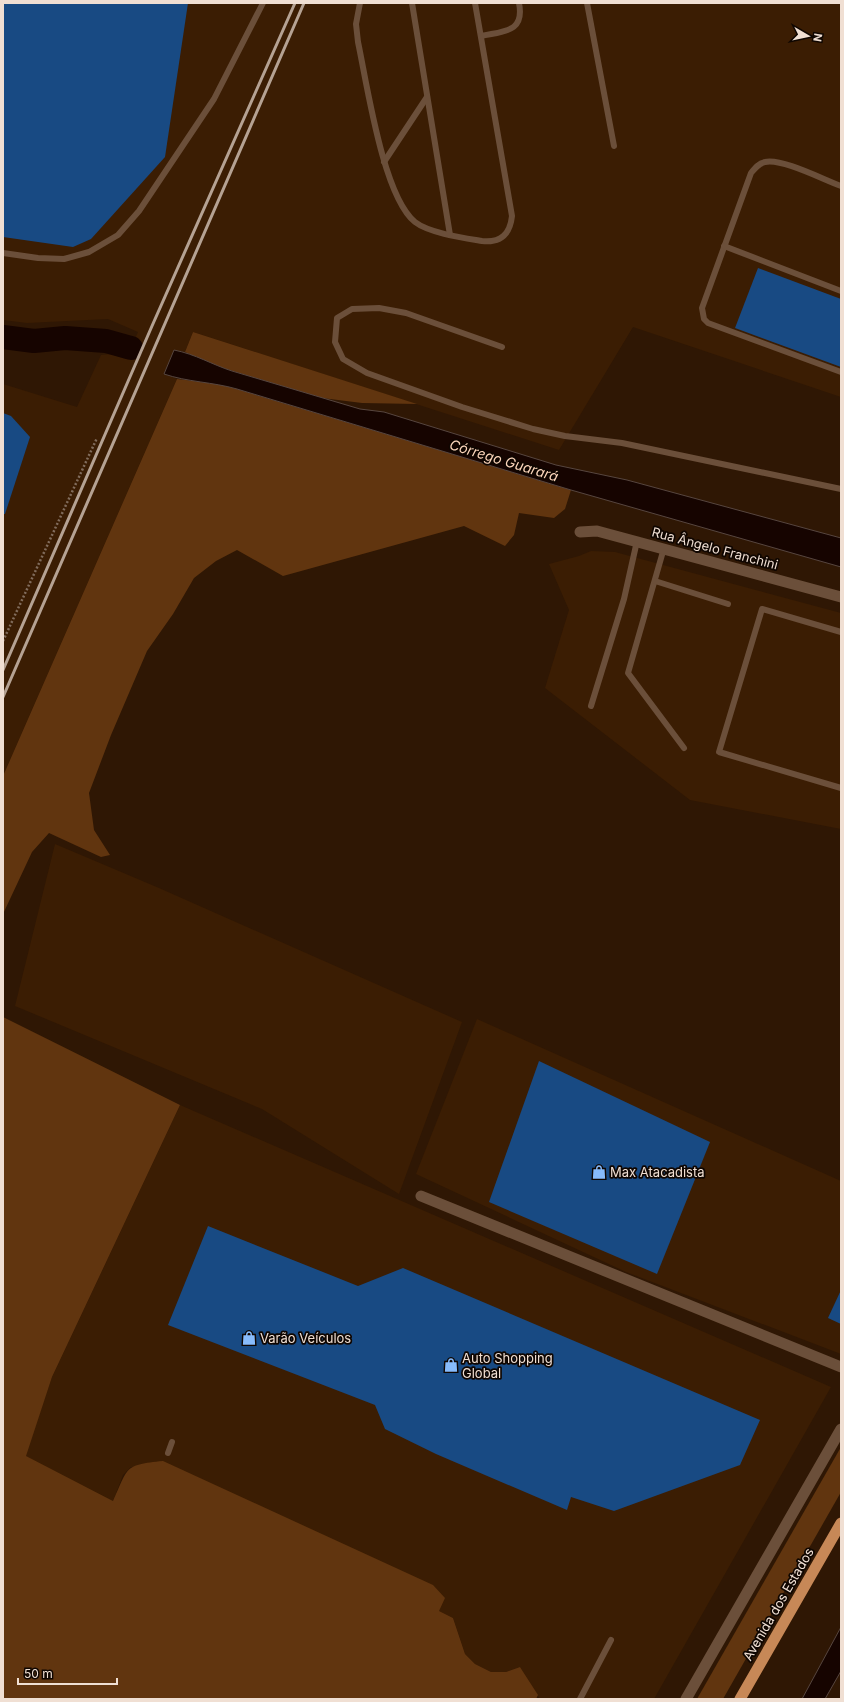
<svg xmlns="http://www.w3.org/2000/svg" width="844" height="1702" viewBox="0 0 844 1702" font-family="Inter,sans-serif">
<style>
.built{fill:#3b1d03}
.green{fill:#61350f}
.water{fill:#160400;stroke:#57463f}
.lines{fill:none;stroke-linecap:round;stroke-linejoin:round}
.river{stroke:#160400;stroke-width:24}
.building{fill:#184a83}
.path{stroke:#816c5c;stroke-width:2.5;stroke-dasharray:2 2;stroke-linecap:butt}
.service{stroke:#6b4f3a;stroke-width:6}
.minor{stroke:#6b4f3a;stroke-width:11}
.trunk{stroke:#c78857;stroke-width:11}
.rail{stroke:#b5a293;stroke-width:3}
.labels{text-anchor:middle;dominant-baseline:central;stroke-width:3.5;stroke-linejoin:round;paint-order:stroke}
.street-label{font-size:13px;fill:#f0dfd3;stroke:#0f0601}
.poi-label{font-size:13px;fill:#f0dfd3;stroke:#0f0601;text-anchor:start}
.water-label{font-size:14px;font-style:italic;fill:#fdd7bc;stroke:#0f0601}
</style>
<rect width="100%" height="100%" fill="#2f1704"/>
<!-- built -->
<g class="built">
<path d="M3 3H841V397L633 327 559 450 193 332 185 352 174 350 164 374 177 379 3 776V384L77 407 101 355 111 354 126 359 138 332 108 319 27 323 3 320Z"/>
<path d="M591 551 615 552 841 613V829L690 800 545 688 569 610 549 564 579 556Z"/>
<path d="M55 844 159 888 462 1022 399 1194 262 1109 15 1006Z"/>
<path d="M477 1019 841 1181V1354L626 1272 416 1174Z"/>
<path d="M180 1105 831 1387 654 1699H540L520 1667 506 1672H491L475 1664 465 1654 453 1618 131 1467 123 1475 113 1501 25 1456 52 1377Z"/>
</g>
<!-- green -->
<g class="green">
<path d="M193 332 417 404 362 403 322 398 213 365 185 352Z"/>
<path d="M177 379 220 384 571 490 565 509 554 518 519 513 514 535 505 546 464 526 283 576 237 550 216 561 194 578 173 614 147 651 111 735 89 793 94 830 110 855 101 857 49 833 32 852 3 914V776Z"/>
<path d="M3 1017 180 1105 52 1377 26 1456 113 1501C129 1467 123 1465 163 1461L433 1585 445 1598 439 1611 453 1618 465 1654 475 1664 491 1672H506L520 1667 538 1695 536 1699H3Z"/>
<path d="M841 1447V1492L723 1699H697Z"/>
</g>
<!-- water -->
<g class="water">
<path d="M174 350C195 354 213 365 232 371L360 409 384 412 556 465 627 480 841 538V567L571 490 237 389C213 382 187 382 164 374Z"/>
<path d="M841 1627V1671L825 1699H802Z"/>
</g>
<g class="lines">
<!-- river -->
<path class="river" d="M3 337 34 341 65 338 106 341 131 348"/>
</g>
<!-- building -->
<g class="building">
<path d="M3 3H188L165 157 91 239 73 247 3 237Z"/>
<path d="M758 268 841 299V367L735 328Z"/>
<path d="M3 413 11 416 30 437 5 514H3Z"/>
<path d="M539 1061 710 1142 657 1274 489 1202Z"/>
<path d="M208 1226 358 1286 403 1268 760 1420 740 1465 614 1511 571 1497 567 1510 436 1454 385 1429 375 1405 168 1325Z"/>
<path d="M841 1290V1324L828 1318Z"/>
</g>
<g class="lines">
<!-- path -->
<path class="path" d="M3 641 97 438"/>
<!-- service -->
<g class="service">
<path d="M360 3 356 24 358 42C367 84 383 196 415 222 429 233 464 238 482 241 501 243 510 234 512 216L475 3"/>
<path d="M412 3 450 235"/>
<path d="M587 3 614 146"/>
<path d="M481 36C503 31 525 33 519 3"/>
<path d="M384 162 427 97"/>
<path d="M841 186C824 180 782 158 765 162 759 163 755 168 751 173L702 308 704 319 708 323 841 372"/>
<path d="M724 246 841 291"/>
<path d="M3 253 38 258 64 259 89 252 118 235 139 211 214 99 263 3"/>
<path d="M502 347 406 313 379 308 352 309 337 318 335 342 343 359 367 373 462 407 533 429 565 436 622 443 841 489"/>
<path d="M664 548 628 673 684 748"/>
<path d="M655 581 728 604"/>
<path d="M841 632 762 609 719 752 841 788"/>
<path d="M591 706 624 599 637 541"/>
<path d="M168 1453 172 1442"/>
<path d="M580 1699 611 1640"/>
</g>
<!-- minor -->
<g class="minor">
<path d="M580 532 597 531 841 597"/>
<path d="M421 1196 841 1367"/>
<path d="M686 1699 841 1429"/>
</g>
<!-- trunk -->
<path class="trunk" d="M740 1699 841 1523"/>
<!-- rail -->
<g class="rail">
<path d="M3 670 152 326 295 3"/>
<path d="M3 697 304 3"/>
</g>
</g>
<!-- icons -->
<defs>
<symbol id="shop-bare" viewBox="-9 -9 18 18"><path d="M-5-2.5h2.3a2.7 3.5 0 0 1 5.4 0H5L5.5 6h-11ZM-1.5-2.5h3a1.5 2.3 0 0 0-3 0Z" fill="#87bbfb" stroke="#0f0601" stroke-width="2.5" paint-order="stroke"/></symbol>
</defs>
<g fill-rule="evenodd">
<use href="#shop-bare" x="589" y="1162" width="20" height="20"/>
<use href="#shop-bare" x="239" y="1328" width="20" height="20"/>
<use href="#shop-bare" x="441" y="1355" width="20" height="20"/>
</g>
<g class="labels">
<!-- street labels -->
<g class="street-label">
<text transform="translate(715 548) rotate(15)">Rua Ângelo Franchini</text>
<text transform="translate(778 1604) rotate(-60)">Avenida dos Estados</text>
</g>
<!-- poi labels -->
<g class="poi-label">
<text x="610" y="1172">Max Atacadista</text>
<text x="260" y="1338">Varão Veículos</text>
<text x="462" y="1358">Auto Shopping<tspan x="462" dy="15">Global</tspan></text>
</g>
<!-- water labels -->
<g class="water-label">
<text transform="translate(504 460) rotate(17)">Córrego Guarará</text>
</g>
</g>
<!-- border -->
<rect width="844" height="1702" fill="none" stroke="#f0dfd3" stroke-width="8"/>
<!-- north arrow -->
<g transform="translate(808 36) rotate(99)" stroke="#0f0601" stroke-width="3" paint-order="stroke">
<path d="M0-3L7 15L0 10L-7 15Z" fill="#f0dfd3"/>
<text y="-6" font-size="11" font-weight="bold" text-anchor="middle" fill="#f0dfd3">N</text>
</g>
<!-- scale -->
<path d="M18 1678v6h99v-6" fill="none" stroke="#f0dfd3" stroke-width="2"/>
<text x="24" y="1678" font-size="12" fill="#f0dfd3" stroke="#0f0601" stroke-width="3" paint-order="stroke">50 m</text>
</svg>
